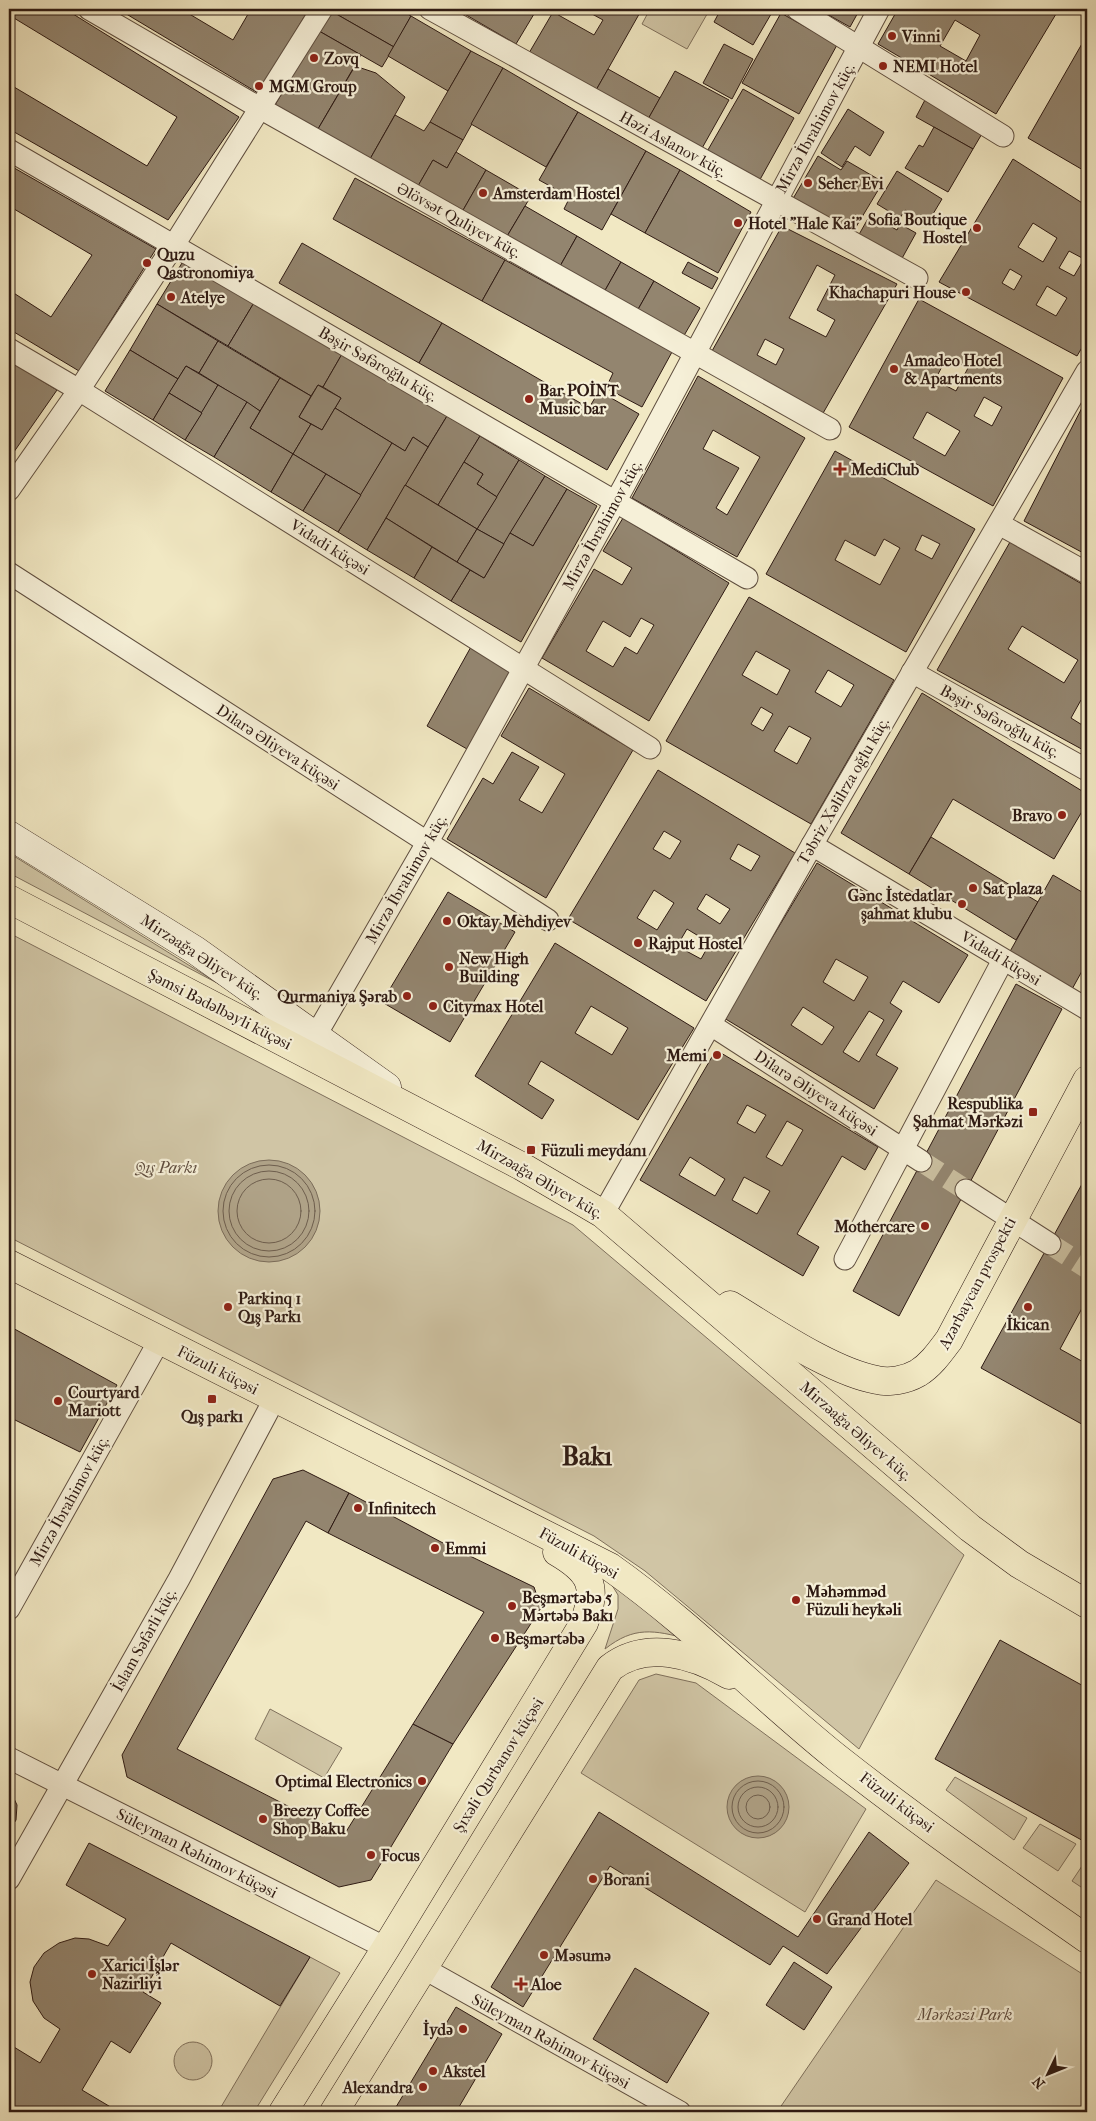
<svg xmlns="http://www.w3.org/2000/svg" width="1096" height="2121" viewBox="0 0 1096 2121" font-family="'IM FELL French Canon',serif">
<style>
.green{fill:#d0c5a5;stroke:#7f705c}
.water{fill:#afa287;stroke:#7b6c59}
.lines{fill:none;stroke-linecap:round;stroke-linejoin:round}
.shore{stroke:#6e5e4d;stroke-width:1}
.building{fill:#93856f;stroke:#2e1a13;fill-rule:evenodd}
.street-tunnel{stroke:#cabfa0;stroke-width:21;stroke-dasharray:21 11;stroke-linecap:butt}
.street-casing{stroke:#5f4e3f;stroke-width:23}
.secondary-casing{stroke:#2e1a13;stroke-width:29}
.primary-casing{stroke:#2e1a13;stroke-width:29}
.street{stroke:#f6f0d8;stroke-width:21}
.secondary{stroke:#f6f0d8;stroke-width:28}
.primary{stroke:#f1e8c3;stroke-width:28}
.poi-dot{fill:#8f2418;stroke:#f6f0d8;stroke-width:2}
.labels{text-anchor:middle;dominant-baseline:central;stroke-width:4.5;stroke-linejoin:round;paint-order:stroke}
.poi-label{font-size:16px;font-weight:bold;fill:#2e1a13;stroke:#f6f0d8;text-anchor:start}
.street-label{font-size:16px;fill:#2e1a13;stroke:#f6f0d8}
.park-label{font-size:16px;font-style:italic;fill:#5f4d3f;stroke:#f6f0d8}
.town-label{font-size:26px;font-weight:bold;fill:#2e1a13;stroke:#f6f0d8}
</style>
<rect width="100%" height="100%" fill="#f1e8c3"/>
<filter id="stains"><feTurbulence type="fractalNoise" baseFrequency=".004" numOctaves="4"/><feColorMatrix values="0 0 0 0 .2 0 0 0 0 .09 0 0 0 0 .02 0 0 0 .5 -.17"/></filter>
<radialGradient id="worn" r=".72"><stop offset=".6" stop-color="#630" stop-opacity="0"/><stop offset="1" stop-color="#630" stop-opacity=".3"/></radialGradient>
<!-- green -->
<g class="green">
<path d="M650 9H710L687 49 642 24Z"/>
<path d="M9 853 219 984 9 873Z"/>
<path d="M9 933 573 1225 964 1555 859 1749 645 1571 594 1536 9 1237Z"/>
<path d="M604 1572 688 1639C654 1630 634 1626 605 1649L618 1609V1595Z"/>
<path d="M656 1674 696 1683 866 1809 805 1912 581 1773 639 1680Z"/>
<path d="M270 1709 342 1748 324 1778 255 1739Z"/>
<path d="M955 1777 1027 1818 1014 1840 946 1790Z"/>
<path d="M1040 1824 1076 1844 1058 1871 1023 1848Z"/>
<path d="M1082 1866 1087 1868V1891L1072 1881Z"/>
<path d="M936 1880 1087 1977V2112H777Z"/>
<path d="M310 1957 340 1973 254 2112H218Z"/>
<circle cx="193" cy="2061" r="19"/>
</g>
<!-- water -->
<g class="water">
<circle cx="269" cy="1211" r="51"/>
<circle cx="758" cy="1807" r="31"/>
</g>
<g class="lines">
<!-- shore -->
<g class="shore">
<circle cx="269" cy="1211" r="46"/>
<circle cx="269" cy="1211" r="40"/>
<circle cx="269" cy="1211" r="32"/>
<circle cx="758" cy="1807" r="26"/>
<circle cx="758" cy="1807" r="20"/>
<circle cx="758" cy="1807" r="12"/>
</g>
</g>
<!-- building -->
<g class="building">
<path d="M9 9H65L239 117 168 220 9 129V84L147 166 177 117 9 15Z"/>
<path d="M118 9H181L233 40 251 9H309L258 93Z"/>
<path d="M332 9H399L411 16 394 47 331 11Z"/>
<path d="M456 9H537L516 44Z"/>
<path d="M583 9H642L595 92 529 53 553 12 594 35 603 20Z"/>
<path d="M721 9H774L753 45 714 22Z"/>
<path d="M818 9H860L850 27Z"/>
<path d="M898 9H1059L996 114 878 44ZM955 20 980 35 966 61 940 46Z"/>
<path d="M331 11 394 47 382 67 319 31Z"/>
<path d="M781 13 837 45 799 114 742 83Z"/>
<path d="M411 16 471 51 448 91 388 56Z"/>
<path d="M319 31 361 55 318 129 275 105Z"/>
<path d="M1087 35V163L1083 170 1028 138Z"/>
<path d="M724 44 753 59 732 99 703 83Z"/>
<path d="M471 51 503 68 463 140 430 122Z"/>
<path d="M355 66 376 73 405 97 370 159 318 129Z"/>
<path d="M503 68 578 112 546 167 471 124Z"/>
<path d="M608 69 660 98 647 121 595 92Z"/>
<path d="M675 71 729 100 701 150 647 121Z"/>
<path d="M743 89 794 118 757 185 705 155Z"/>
<path d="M926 98 983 132 973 149 916 117Z"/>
<path d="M848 109 884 132 870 156 855 146 842 167 821 153Z"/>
<path d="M578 112 646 151 602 230 564 209 570 197 539 180Z"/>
<path d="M395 115 424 131 430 122 463 140 447 168 433 160 418 186 370 159Z"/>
<path d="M934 127 973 149 948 192 905 168 919 145 923 147Z"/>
<path d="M646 151 680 170 645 233 611 214Z"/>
<path d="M456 152 486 170 462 212 418 186 433 160 447 168Z"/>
<path d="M818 156 841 170 847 161 883 182 850 237 791 202Z"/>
<path d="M1013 159 1087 206V339L1077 356 939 282ZM1033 223 1057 238 1043 262 1018 247ZM1069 251 1084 259 1074 276 1059 268ZM1010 269 1022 276 1014 290 1002 283ZM1047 286 1067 298 1056 316 1036 305Z"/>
<path d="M9 165 156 249 79 371 9 329V290L51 317 92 255 9 206Z"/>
<path d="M486 170 531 196 506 238 462 212Z"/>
<path d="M680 170 751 212 718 273 645 233Z"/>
<path d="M897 171 942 199 927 224 905 210 900 218 877 204Z"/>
<path d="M355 178 505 260 482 301 333 219Z"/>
<path d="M525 206 577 236 559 268 506 238Z"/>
<path d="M870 215 897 230 900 224 916 233 900 262 857 238Z"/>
<path d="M782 226 897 284 822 415 712 351ZM817 265 835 275 817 310 835 320 826 337 789 318ZM765 339 784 349 776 365 757 355Z"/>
<path d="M577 236 621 262 603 294 559 268Z"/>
<path d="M302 243 442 323 419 363 279 283Z"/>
<path d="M185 258 255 301 228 346 157 304Z"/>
<path d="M505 260 672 352 642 407 606 388 613 373 482 301Z"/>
<path d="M621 262 654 281 636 313 603 294Z"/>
<path d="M688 262 718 278 712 289 682 273Z"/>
<path d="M654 281 700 308 682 339 636 313Z"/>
<path d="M919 299 1063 378 993 506 849 427ZM947 357 968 368 956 391 935 380ZM984 397 1002 407 992 426 974 416ZM927 412 960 431 945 456 913 438Z"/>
<path d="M255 301 342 354 323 387 318 385 311 396 228 346Z"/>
<path d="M157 304 218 341 199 373 186 366 178 379 130 350Z"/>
<path d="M442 323 589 408 599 391 639 414 607 470 419 363Z"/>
<path d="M218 341 280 378 260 411 199 373Z"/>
<path d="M130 350 178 379 153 420 105 391Z"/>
<path d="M342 354 447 416 428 447 413 437 405 451 335 408 341 398 323 387Z"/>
<path d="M9 361 57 390 9 459Z"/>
<path d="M186 366 218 385 202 413 169 393Z"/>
<path d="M698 376 805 438 737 557 632 498ZM713 430 760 457 727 515 716 508 739 468 703 449Z"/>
<path d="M280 378 311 396 299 417 311 424 293 454 250 428Z"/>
<path d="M218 385 247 402 214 457 185 440Z"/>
<path d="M318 385 341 398 322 430 299 417Z"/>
<path d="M169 393 202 413 185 440 153 420Z"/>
<path d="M1087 398V555L1024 521Z"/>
<path d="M247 402 260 411 250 428 293 454 271 492 214 457Z"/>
<path d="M335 408 392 443 361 495 293 454 311 424 322 430Z"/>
<path d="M447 416 480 436 438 505 405 485Z"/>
<path d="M480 436 519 460 497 497 477 484 483 474 464 462Z"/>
<path d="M413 437 428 447 367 550 338 532 392 443 405 451Z"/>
<path d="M835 451 975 529 906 652 766 574ZM922 535 940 544 932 559 915 550ZM884 539 900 548 880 585 835 560 845 540 875 556Z"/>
<path d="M293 454 326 474 303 511 271 492Z"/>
<path d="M519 460 545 476 504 544 477 529Z"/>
<path d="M464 462 483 474 477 484 497 497 477 529 438 505Z"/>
<path d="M326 474 361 495 338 532 303 511Z"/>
<path d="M545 476 567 489 533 546 510 533Z"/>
<path d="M405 485 477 529 457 562 386 518Z"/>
<path d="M567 489 597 506 521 642 451 601 470 570 484 578 510 533 533 546Z"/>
<path d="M386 518 432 547 414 578 367 550Z"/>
<path d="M623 518 729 583 649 721 542 658 594 569 622 585 632 568 603 551ZM641 618 654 625 637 654 625 647 613 667 586 651 603 621 630 637Z"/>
<path d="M477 529 504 544 484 578 457 562Z"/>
<path d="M1010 542 1087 587V703L1081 700 1071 718 1087 728V752L937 670ZM1022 626 1078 660 1064 683 1008 649Z"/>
<path d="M432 547 470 570 451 601 414 578Z"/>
<path d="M749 597 894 680 811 824 666 741ZM756 651 790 670 777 695 742 675ZM828 670 854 685 841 707 815 692ZM761 707 773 714 763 731 751 724ZM789 726 811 738 797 764 774 751Z"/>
<path d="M472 645 512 668 467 749 427 726Z"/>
<path d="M529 688 633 750 546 898 447 839 483 778 493 784 512 752 539 767 519 800 542 813 565 774 501 736Z"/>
<path d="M922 693 1087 794V803L1054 859 953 799 909 874 841 833Z"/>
<path d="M658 770 795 853 706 1001 568 919ZM664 831 681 841 670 859 653 849ZM738 844 760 856 751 871 730 859ZM654 890 674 903 657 930 637 918ZM706 894 730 909 720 924 697 909ZM687 929 710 943 701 959 677 946Z"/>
<path d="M931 837 1038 902 1016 940 909 874Z"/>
<path d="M817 863 968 955 939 1003 903 981 890 1003 902 1011 876 1055 898 1068 874 1109 724 1018ZM836 959 868 977 854 1001 823 982ZM803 1007 834 1027 822 1045 791 1025ZM869 1011 884 1020 859 1062 843 1052Z"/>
<path d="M1053 875 1087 895V962L1071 991 1008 955Z"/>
<path d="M448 892 515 932 450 1042 382 1002Z"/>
<path d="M555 943 694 1028 638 1120 541 1061 528 1084 554 1100 542 1119 475 1076ZM591 1006 628 1028 612 1055 575 1033Z"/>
<path d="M1016 984 1062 1009 899 1316 853 1291Z"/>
<path d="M716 1050 878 1147 865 1170 842 1156 797 1234 819 1247 803 1276 640 1180ZM747 1105 766 1115 755 1133 737 1123ZM787 1121 803 1130 782 1166 766 1157ZM690 1157 725 1179 715 1196 679 1175ZM744 1177 770 1191 757 1214 732 1200Z"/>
<path d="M1087 1175V1299L1060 1349 1087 1364V1427L981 1368Z"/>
<path d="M9 1326 117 1385 80 1452 9 1417Z"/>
<path d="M303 1470 349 1493 328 1533 306 1521 177 1749 344 1835 413 1724 453 1744 371 1880 339 1887 127 1777 122 1755 273 1479Z"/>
<path d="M349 1493 441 1542 534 1587 541 1608 453 1744 413 1724 484 1612 328 1533Z"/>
<path d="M1000 1640 1087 1688V1843L935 1759Z"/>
<path d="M9 1788 17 1805 16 1820 9 1831Z"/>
<path d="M599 1812 798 1937 869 1832 909 1863 827 1974 783 1946 770 1965 610 1866 523 2007 491 1987Z"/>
<path d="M89 1843 310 1957 280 2006 171 1943 143 1992 161 2003 130 2053 111 2041 82 2090 119 2112H18L9 2106V2044L40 2063 60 2029 44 2018 33 2001 30 1982 34 1967 44 1953 59 1943 75 1938 89 1939 108 1946 126 1919 66 1885Z"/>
<path d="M794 1962 832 1987 804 2030 766 2005Z"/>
<path d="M635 1968 709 2013 667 2083 593 2039Z"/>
<path d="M456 2007 502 2034 456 2112H393Z"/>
</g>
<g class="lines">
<!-- street-tunnel -->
<g class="street-tunnel">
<path d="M921 1161 966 1190"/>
<path d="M1050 1244 1087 1268"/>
</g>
<defs>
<g id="street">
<path d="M89 9 258 107 830 429"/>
<path d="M430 9 917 278"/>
<path d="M797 9 1003 136"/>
<path d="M9 150 747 578"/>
<path d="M9 349 79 390 650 748"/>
<path d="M9 490 79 390 174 245 322 9"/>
<path d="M999 524 1087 573"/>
<path d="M9 573 548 920"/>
<path d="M912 672 1087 770"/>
<path d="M812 845 1087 1009"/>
<path d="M711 1025 921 1161"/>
<path d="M316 1035 435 829 624 486 879 9"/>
<path d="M966 1190 1050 1244"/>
<path d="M603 1214 812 845 1087 371"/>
<path d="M845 1259 1003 960"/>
<path d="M9 1609 159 1341"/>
<path d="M9 1758 386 1948"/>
<path d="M9 1879 179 1579 275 1398"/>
<path d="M423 1968 680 2112"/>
</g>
<path id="secondary" d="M9 835 195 950 387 1087"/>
<g id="primary">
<path d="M9 899 521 1166 603 1214 970 1528 1019 1564 1087 1604"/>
<path d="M9 1264 610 1567C692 1625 759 1695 836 1757 917 1821 1002 1880 1087 1939"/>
<path d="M730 1305C770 1329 832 1372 877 1380 889 1383 906 1380 918 1373 931 1365 940 1352 949 1340L1087 1080"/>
<path d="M283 2112 386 1948 584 1623C598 1586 591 1572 557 1552"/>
<path d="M334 2112 610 1668C646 1640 693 1654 729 1675"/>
</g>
</defs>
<!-- street casing -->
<use href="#street" class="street-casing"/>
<!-- secondary casing -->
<use href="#secondary" class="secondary-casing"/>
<!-- primary casing -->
<use href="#primary" class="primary-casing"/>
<!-- street -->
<use href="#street" class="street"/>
<!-- secondary -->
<use href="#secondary" class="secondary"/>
<!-- primary -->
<use href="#primary" class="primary"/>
</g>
<!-- markers -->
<g class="poi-dot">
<circle cx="892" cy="36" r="5"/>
<circle cx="314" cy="58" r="5"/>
<circle cx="883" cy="66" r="5"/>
<circle cx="259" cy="86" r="5"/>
<circle cx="808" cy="183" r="5"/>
<circle cx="483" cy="193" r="5"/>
<circle cx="738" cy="223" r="5"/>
<circle cx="977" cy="228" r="5"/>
<circle cx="147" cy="263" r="5"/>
<circle cx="966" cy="292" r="5"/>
<circle cx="171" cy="297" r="5"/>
<circle cx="894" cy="369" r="5"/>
<circle cx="529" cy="399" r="5"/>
<path d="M837.5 461.5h5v5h5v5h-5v5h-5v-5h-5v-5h5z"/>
<circle cx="1062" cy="815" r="5"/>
<circle cx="973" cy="888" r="5"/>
<circle cx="962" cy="904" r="5"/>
<circle cx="447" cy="921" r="5"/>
<circle cx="638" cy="943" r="5"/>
<circle cx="449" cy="967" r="5"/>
<circle cx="407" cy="996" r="5"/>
<circle cx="433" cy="1006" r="5"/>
<circle cx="717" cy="1055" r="5"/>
<rect x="1028" y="1107" width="10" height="10" rx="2.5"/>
<rect x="526" y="1145" width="10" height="10" rx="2.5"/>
<circle cx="925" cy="1226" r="5"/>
<circle cx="228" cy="1307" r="5"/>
<circle cx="1028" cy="1307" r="5"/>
<rect x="207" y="1394" width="10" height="10" rx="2.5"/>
<circle cx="58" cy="1401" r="5"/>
<circle cx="358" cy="1508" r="5"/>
<circle cx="435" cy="1548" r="5"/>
<circle cx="796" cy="1600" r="5"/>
<circle cx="512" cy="1606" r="5"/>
<circle cx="495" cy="1638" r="5"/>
<circle cx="422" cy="1781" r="5"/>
<circle cx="263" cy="1819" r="5"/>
<circle cx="371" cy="1855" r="5"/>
<circle cx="593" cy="1879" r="5"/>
<circle cx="817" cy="1919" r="5"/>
<circle cx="544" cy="1955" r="5"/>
<circle cx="92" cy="1974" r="5"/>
<path d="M518.5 1976.5h5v5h5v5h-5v5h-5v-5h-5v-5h5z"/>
<circle cx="463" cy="2029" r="5"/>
<circle cx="433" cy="2071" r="5"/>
<circle cx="423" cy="2087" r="5"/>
</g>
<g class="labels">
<!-- poi labels -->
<g class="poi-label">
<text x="902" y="36">Vinni</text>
<text x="324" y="58">Zovq</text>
<text x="893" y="66">NEMI Hotel</text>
<text x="269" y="86">MGM Group</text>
<text x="818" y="183">Seher Evi</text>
<text x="493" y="193">Amsterdam Hostel</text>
<text x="967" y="219" text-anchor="end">Sofia Boutique<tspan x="967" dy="18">Hostel</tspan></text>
<text x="748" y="223">Hotel "Hale Kai"</text>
<text x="157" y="254">Quzu<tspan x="157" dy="18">Qastronomiya</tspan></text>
<text x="956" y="292" text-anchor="end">Khachapuri House</text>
<text x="181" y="297">Atelye</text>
<text x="904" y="360">Amadeo Hotel<tspan x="904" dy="18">&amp; Apartments</tspan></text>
<text x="539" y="390">Bar POİNT<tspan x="539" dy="18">Music bar</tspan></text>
<text x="851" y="469">MediClub</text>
<text x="1052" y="815" text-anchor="end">Bravo</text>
<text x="983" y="888">Sat plaza</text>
<text x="952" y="895" text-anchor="end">Gənc İstedatlar<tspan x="952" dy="18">şahmat klubu</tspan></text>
<text x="457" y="921">Oktay Mehdiyev</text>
<text x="648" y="943">Rajput Hostel</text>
<text x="459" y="958">New High<tspan x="459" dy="18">Building</tspan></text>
<text x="397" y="996" text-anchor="end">Qurmaniya Şərab</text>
<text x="443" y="1006">Citymax Hotel</text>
<text x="707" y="1055" text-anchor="end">Memi</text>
<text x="1023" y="1103" text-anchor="end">Respublika<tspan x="1023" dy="18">Şahmat Mərkəzi</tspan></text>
<text x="541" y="1150">Füzuli meydanı</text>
<text x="915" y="1226" text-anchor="end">Mothercare</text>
<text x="238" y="1298">Parkinq 1<tspan x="238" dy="18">Qış Parkı</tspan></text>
<text x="1028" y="1324" text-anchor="middle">İkican</text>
<text x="68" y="1392">Courtyard<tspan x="68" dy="18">Mariott</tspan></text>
<text x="212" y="1416" text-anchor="middle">Qış parkı</text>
<text x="368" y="1508">Infinitech</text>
<text x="445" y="1548">Emmi</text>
<text x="806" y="1591">Məhəmməd<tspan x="806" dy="18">Füzuli heykəli</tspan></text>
<text x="522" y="1597">Beşmərtəbə 5<tspan x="522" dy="18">Mərtəbə Bakı</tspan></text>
<text x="505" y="1638">Beşmərtəbə</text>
<text x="412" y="1781" text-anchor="end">Optimal Electronics</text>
<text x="273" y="1810">Breezy Coffee<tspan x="273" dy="18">Shop Baku</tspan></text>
<text x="381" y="1855">Focus</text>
<text x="603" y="1879">Borani</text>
<text x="827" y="1919">Grand Hotel</text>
<text x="554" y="1955">Məsumə</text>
<text x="102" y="1965">Xarici İşlər<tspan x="102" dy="18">Nazirliyi</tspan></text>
<text x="531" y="1984">Aloe</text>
<text x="453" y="2029" text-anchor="end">İydə</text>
<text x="443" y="2071">Akstel</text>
<text x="413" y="2087" text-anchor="end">Alexandra</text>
</g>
<!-- street labels -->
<g class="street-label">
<text transform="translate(815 128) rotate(-61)">Mirzə İbrahimov küç.</text>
<text transform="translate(673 144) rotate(29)">Həzi Aslanov küç.</text>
<text transform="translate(459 220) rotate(29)">Əlövsət Quliyev küç.</text>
<text transform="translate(378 364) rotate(30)">Bəşir Səfəroğlu küç.</text>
<text transform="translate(602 525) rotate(-61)">Mirzə İbrahimov küç.</text>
<text transform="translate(330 547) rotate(32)">Vidadi küçəsi</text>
<text transform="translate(1000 721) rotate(29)">Bəşir Səfəroğlu küç.</text>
<text transform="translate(278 747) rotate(33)">Dilarə Əliyeva küçəsi</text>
<text transform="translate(843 791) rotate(-60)">Təbriz Xəlilrza oğlu küç.</text>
<text transform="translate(406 879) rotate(-60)">Mirzə İbrahimov küç.</text>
<text transform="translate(202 957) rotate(33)">Mirzəağa Əliyev küç.</text>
<text transform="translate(1001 958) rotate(31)">Vidadi küçəsi</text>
<text transform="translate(220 1009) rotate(27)">Şəmsi Bədəlbəyli küçəsi</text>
<text transform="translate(816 1093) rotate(33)">Dilarə Əliyeva küçəsi</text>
<text transform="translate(540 1179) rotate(30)">Mirzəağa Əliyev küç.</text>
<text transform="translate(977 1283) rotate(-62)">Azərbaycan prospekti</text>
<text transform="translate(218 1370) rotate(27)">Füzuli küçəsi</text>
<text transform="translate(856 1431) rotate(41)">Mirzəağa Əliyev küç.</text>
<text transform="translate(69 1501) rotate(-61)">Mirzə İbrahimov küç.</text>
<text transform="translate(579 1553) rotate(29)">Füzuli küçəsi</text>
<text transform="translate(144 1640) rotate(-61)">İslam Səfərli küç.</text>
<text transform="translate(498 1765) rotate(-58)">Şıxəli Qurbanov küçəsi</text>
<text transform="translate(897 1802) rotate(37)">Füzuli küçəsi</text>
<text transform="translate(197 1853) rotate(27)">Süleyman Rəhimov küçəsi</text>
<text transform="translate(551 2041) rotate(29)">Süleyman Rəhimov küçəsi</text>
</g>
<!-- park labels -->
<g class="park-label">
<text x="166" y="1167">Qış Parkı</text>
<text x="965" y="2014">Mərkəzi Park</text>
</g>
<!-- town labels -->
<g class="town-label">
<text x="587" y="1456">Bakı</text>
</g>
</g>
<!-- margin -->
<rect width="1096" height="2121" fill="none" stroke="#f1e8c3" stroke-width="30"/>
<rect x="10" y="10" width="1076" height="2101" fill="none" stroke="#2e1a13" stroke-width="2.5"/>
<rect x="15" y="15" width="1066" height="2091" fill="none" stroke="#2e1a13"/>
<!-- north arrow -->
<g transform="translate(1048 2074) rotate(227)" stroke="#f6f0d8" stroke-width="4" paint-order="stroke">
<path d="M0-4L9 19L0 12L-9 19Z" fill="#2e1a13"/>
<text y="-8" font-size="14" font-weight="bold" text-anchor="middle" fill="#2e1a13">N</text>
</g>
<rect width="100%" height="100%" filter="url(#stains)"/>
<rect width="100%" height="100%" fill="url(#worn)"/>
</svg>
